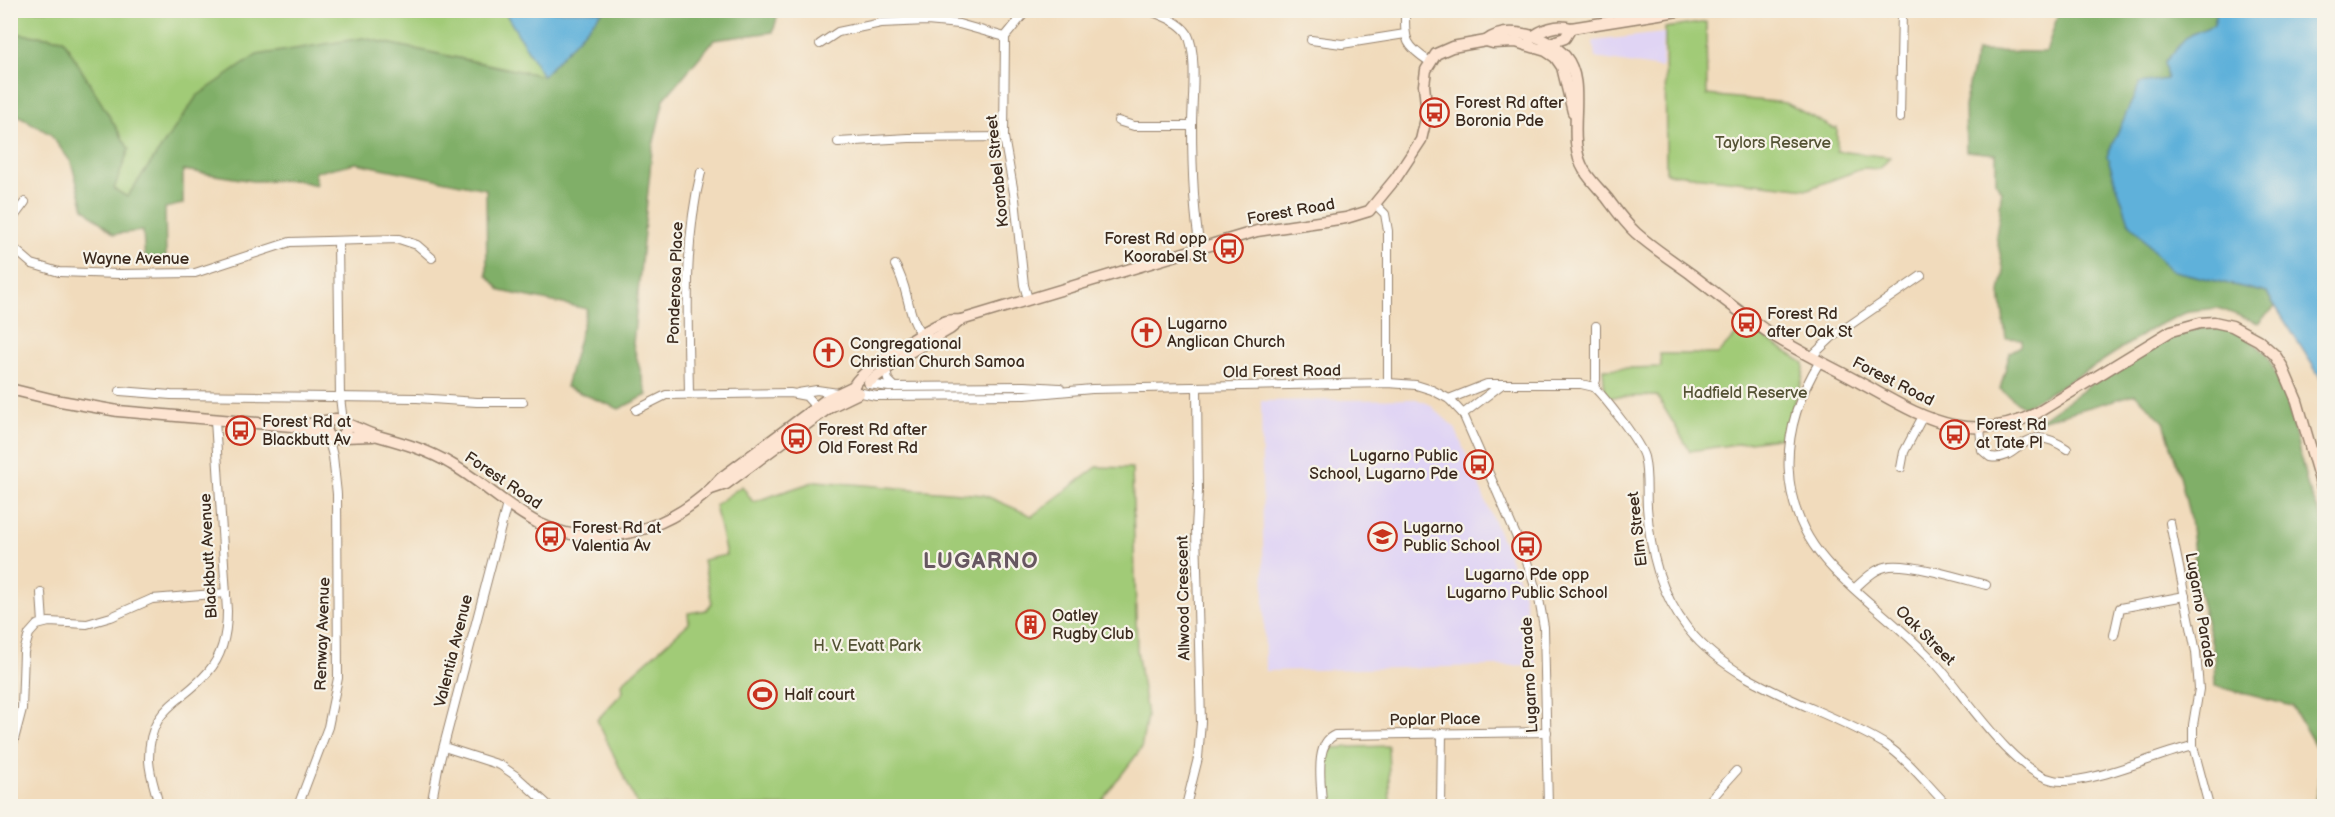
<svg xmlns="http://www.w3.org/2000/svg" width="2335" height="817" viewBox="0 0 2335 817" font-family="'Balsamiq Sans',sans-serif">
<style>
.built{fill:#e0d4f4}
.green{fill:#a1cb77;stroke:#6e7a4a;stroke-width:1.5}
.forest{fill:#80af68;stroke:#5e6c43;stroke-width:1.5}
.water{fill:#5fb1da;stroke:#4d6e7c;stroke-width:1.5}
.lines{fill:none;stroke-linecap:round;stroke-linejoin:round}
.street-casing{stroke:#96826d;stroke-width:10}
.secondary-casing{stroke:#96826d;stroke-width:13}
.street{stroke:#fff;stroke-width:8}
.secondary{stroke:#fde4d1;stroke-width:10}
.labels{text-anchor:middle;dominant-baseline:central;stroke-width:4.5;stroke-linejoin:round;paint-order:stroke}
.poi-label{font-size:16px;fill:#3b2a1e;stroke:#f7f3e8;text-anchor:start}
.park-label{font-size:16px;fill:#545234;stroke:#f7f3e8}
.street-label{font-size:16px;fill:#3b2a1e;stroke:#f7f3e8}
.district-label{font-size:22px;font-weight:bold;letter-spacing:1.5px;fill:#675761;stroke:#f7f3e8}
</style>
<rect width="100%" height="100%" fill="#f7f3e8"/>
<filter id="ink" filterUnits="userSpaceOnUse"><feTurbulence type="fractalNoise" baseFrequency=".0167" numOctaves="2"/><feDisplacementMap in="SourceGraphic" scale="12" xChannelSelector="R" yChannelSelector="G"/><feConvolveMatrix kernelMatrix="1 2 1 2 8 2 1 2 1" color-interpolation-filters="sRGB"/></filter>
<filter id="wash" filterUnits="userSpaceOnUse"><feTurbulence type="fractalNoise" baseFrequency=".008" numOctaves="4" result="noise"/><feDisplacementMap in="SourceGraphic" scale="24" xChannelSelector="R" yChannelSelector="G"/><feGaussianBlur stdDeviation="1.35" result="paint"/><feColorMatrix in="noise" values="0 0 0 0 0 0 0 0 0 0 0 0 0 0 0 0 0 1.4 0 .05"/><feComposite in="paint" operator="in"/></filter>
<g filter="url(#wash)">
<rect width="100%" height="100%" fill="#f1dbbc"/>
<!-- built -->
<g class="built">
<path d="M1664 33 1662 68 1595 58 1593 41Z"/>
<path d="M1416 399 1429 404 1455 428 1523 590 1536 665 1265 671 1261 401Z"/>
</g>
<!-- green -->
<g class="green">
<path d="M11 10 603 11 543 76 363 38 150 165 127 197 114 189 63 39 11 33Z"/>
<path d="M1706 22 1707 95 1786 103 1833 128H1837V151L1890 157 1880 169 1864 168 1808 189 1666 173 1665 28Z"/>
<path d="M1745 325 1804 363C1805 384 1788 415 1783 437L1690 451 1657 396 1609 397 1605 392 1603 369 1661 367 1660 354H1718Z"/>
<path d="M1097 467 1132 468 1137 650 1147 716 1141 749 1101 802 1095 806H638L597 720 623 692 622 683 689 623 688 613 706 610 712 603 703 560 726 555 715 505 742 486 753 502 816 481 984 495 1032 516Z"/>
<path d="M1388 746 1390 806H1329L1327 748Z"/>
</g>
<!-- forest -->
<g class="forest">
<path d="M603 11H779L773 32 714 40 664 99 652 150 633 344 647 395 619 409 566 387 587 309 501 291 487 275 486 189 356 163 315 172 316 185 296 180 253 181 183 170V204L165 208 166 260 145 262 143 231 114 234 84 208 71 162 50 134 11 111V33L63 39 129 149 114 189 127 197 197 96 257 55 363 38 543 76Z"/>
<path d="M2059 11H2217L2214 25 2187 36 2167 79 2170 270 2267 293 2275 307 2258 323 2218 308 2190 311 2156 326 2093 367 2024 407 2000 389 2010 352 2021 346 2022 339 2006 338 2000 293 2004 271 1996 236 2000 210 2001 192 1996 182V154L1966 151 1965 102 1977 51 2046 52Z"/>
<path d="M2202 328 2237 330 2266 353 2286 396 2308 488 2324 524V806H2314L2323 759 2292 706 2215 686 2214 653 2198 588 2190 519 2181 479 2164 422 2135 394 2037 422 2106 374 2182 332Z"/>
</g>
<!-- water -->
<g class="water">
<path d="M504 11H603L543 76Z"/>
<path d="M2217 11H2324V392L2322 380 2267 293 2170 270 2129 222 2107 156 2140 83 2167 79 2164 63 2187 36 2214 25Z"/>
</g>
</g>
<g filter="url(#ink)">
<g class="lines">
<defs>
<g id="street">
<path d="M1027 10 1005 37 1004 137 1015 199 1024 285 1028 299"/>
<path d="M1148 10C1160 15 1179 21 1187 33 1198 53 1192 102 1192 124 1192 165 1193 208 1200 248"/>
<path d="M1405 10C1405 40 1404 45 1430 62"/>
<path d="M1311 40 1342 44 1405 34"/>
<path d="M820 44 838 32 881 23 927 21 959 24 1005 37"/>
<path d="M1900 118 1902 10"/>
<path d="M1118 121 1134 126H1192"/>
<path d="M838 142 909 138 1004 137"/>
<path d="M1376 205 1385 214 1388 231V383"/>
<path d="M10 222 25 202"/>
<path d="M338 241 340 397 343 422"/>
<path d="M10 245 32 264 59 272 119 274 195 273 290 242 399 239 417 245 432 258"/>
<path d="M895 265C909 287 906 314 922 335"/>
<path d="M1812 356 1831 338 1921 276"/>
<path d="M1820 361C1778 429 1774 508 1833 569 1866 603 1907 631 1939 667 1966 698 2014 772 2053 780 2087 787 2156 754 2193 746"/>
<path d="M886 370 888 380 895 387"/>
<path d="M869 384 889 387 1025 386 1060 388"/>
<path d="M1594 387 1596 380V326"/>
<path d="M120 391 171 395 417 398 477 402H523"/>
<path d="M798 393 817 390 838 393"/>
<path d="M862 393 876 396 1025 395 1092 389 1388 383 1416 385 1432 390 1449 399 1463 414 1525 556 1539 599 1544 627 1548 806"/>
<path d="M689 394C688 320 683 246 701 172"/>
<path d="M1449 399 1487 384H1581L1594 387C1606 399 1640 442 1644 457 1648 473 1646 491 1647 507 1650 553 1660 593 1688 629 1735 688 1821 706 1883 743 1908 759 1928 786 1948 806"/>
<path d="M636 410 666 395 790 393 806 396 819 410"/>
<path d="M1463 414 1501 385"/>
<path d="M1980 428 1982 450 1990 457C2022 463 2021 418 2067 449"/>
<path d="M1901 468 1904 452 1923 416"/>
<path d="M2170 523 2196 652 2199 689 2193 725V746L2209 806"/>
<path d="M1855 588C1865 579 1875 568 1890 566 1911 563 1964 579 1986 585"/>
<path d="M41 593 43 623"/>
<path d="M2114 635 2120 608 2185 596"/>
<path d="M444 747 500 765 516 776 549 806"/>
<path d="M10 755 22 709 24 652 29 634 37 625 49 622 87 624 111 617 152 599 226 593"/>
<path d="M159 806C156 791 150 777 149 761 148 706 180 705 208 672 223 655 227 633 227 611L215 420"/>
<path d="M298 806 328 727 338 678 337 494 333 456 328 437"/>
<path d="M431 806 438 768 507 504"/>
<path d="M1186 806 1198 758 1201 722 1196 529 1198 491 1197 387"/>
<path d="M1322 806C1322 786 1313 744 1335 735L1547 732"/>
<path d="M1441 806 1442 733"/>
<path d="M1705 806 1736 771"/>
</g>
<g id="secondary">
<path d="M1530 39C1541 29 1558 24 1571 28L1684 10"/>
<path d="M1486 41C1507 24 1548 36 1565 56 1589 84 1564 137 1584 170 1590 180 1599 189 1607 198 1616 210 1625 223 1636 233 1653 248 1673 261 1691 274 1717 294 1743 315 1771 334 1799 352 1830 366 1859 382 1889 398 1919 418 1953 425 1982 431 2011 426 2037 413L2171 331 2200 323 2214 322 2232 326 2258 340 2275 355 2282 366 2297 401 2324 494"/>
<path d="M1545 45 1565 38 1571 28"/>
<path d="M869 382 907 354 950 329 961 320"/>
<path d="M854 386C857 372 931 326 947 321 952 320 957 320 961 320L1257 231 1346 218 1369 211 1396 178 1421 140 1427 114 1424 85 1426 70 1436 54 1452 47 1486 41 1493 43 1516 42 1546 51 1555 57 1562 67 1573 112"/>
<path d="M10 389 55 400 118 411 292 426 327 435"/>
<path d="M344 423C355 426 366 433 378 436 403 443 428 450 451 464 481 481 507 507 538 523 601 554 677 528 721 478L827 399 854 386"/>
<path d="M300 426 336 419C342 420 345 424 346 430L339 439H334L327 435 325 427 330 420"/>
<path d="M343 437 373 436"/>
<path d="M711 489 726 484 830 407 859 393"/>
</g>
</defs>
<!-- street casing -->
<use href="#street" class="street-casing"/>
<!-- secondary casing -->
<use href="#secondary" class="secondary-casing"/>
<!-- street -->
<use href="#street" class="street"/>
<!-- secondary -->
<use href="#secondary" class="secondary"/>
</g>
</g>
<!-- icons -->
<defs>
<symbol id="bus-ring" viewBox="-11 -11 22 22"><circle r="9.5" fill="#f7f3e8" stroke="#c8321e" stroke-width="1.5"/><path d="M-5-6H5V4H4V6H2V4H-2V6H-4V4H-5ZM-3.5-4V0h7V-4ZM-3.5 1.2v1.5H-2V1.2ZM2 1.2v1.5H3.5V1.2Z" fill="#c8321e"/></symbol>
<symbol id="church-ring" viewBox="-11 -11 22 22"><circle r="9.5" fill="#f7f3e8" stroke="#c8321e" stroke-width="1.5"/><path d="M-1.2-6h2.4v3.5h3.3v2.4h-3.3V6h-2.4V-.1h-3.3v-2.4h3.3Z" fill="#c8321e"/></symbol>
<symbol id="school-ring" viewBox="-11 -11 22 22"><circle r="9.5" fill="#f7f3e8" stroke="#c8321e" stroke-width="1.5"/><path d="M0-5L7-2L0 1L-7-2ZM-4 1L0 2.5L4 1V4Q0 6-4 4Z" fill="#c8321e"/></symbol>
<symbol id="building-ring" viewBox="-11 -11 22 22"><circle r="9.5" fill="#f7f3e8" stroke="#c8321e" stroke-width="1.5"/><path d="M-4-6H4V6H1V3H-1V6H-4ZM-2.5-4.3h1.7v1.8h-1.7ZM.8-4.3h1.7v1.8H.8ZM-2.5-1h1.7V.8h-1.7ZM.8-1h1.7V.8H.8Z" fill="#c8321e"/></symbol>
<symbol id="stadium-ring" viewBox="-11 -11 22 22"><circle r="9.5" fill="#f7f3e8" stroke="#c8321e" stroke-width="1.5"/><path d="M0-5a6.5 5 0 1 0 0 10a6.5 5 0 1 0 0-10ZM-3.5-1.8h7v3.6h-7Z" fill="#c8321e"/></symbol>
</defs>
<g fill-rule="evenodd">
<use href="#bus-ring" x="1418" y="96" width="33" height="33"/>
<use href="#bus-ring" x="1212" y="232" width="33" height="33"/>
<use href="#bus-ring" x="1730" y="306" width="33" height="33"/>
<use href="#church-ring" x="1130" y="316" width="33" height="33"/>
<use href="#church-ring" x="812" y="336" width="33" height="33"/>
<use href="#bus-ring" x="224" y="414" width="33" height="33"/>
<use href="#bus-ring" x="1938" y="418" width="33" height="33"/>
<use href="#bus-ring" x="780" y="422" width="33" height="33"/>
<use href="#bus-ring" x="1462" y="448" width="33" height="33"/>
<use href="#bus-ring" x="534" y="520" width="33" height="33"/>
<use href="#school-ring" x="1366" y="520" width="33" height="33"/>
<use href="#bus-ring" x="1510" y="530" width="33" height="33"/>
<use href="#building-ring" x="1014" y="608" width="33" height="33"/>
<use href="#stadium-ring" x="746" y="678" width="33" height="33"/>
</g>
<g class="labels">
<!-- poi labels -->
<g class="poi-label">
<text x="1455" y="103">Forest Rd after<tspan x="1455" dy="18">Boronia Pde</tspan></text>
<text x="1207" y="239" text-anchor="end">Forest Rd opp<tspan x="1207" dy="18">Koorabel St</tspan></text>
<text x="1767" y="314">Forest Rd<tspan x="1767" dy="18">after Oak St</tspan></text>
<text x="1167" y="324">Lugarno<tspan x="1167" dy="18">Anglican Church</tspan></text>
<text x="850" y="344">Congregational<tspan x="850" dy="18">Christian Church Samoa</tspan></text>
<text x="262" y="422">Forest Rd at<tspan x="262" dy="18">Blackbutt Av</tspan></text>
<text x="1976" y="425">Forest Rd<tspan x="1976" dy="18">at Tate Pl</tspan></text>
<text x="818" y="430">Forest Rd after<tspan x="818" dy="18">Old Forest Rd</tspan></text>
<text x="1458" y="456" text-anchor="end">Lugarno Public<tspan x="1458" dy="18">School, Lugarno Pde</tspan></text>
<text x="572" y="528">Forest Rd at<tspan x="572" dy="18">Valentia Av</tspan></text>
<text x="1403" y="528">Lugarno<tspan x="1403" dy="18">Public School</tspan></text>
<text x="1527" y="575" text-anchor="middle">Lugarno Pde opp<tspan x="1527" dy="18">Lugarno Public School</tspan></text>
<text x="1052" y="616">Oatley<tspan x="1052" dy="18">Rugby Club</tspan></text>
<text x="784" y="695">Half court</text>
</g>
<!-- park labels -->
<g class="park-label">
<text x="1773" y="143">Taylors Reserve</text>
<text x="1745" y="393">Hadfield Reserve</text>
<text x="867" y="646">H. V. Evatt Park</text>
</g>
<!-- street labels -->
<g class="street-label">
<text transform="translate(998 171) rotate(-96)">Koorabel Street</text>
<text transform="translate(1291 212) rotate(-10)">Forest Road</text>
<text x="136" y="259">Wayne Avenue</text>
<text transform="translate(676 283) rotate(-88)">Ponderosa Place</text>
<text transform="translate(1282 372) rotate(-1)">Old Forest Road</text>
<text transform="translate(1893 382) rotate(27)">Forest Road</text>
<text transform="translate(503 481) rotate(34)">Forest Road</text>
<text transform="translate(1638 529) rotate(-97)">Elm Street</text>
<text transform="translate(209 556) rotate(-93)">Blackbutt Avenue</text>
<text transform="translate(1184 598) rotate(-91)">Allwood Crescent</text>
<text transform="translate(2200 610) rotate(80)">Lugarno Parade</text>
<text transform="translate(323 634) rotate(-88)">Renway Avenue</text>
<text transform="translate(1925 636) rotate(45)">Oak Street</text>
<text transform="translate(454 651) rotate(-76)">Valentia Avenue</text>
<text transform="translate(1530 675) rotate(-93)">Lugarno Parade</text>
<text transform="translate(1435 720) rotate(-1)">Poplar Place</text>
</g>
<!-- district labels -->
<g class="district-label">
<text x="981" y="561">LUGARNO</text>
</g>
</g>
<!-- margin -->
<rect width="2335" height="817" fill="none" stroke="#f7f3e8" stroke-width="36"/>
</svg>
